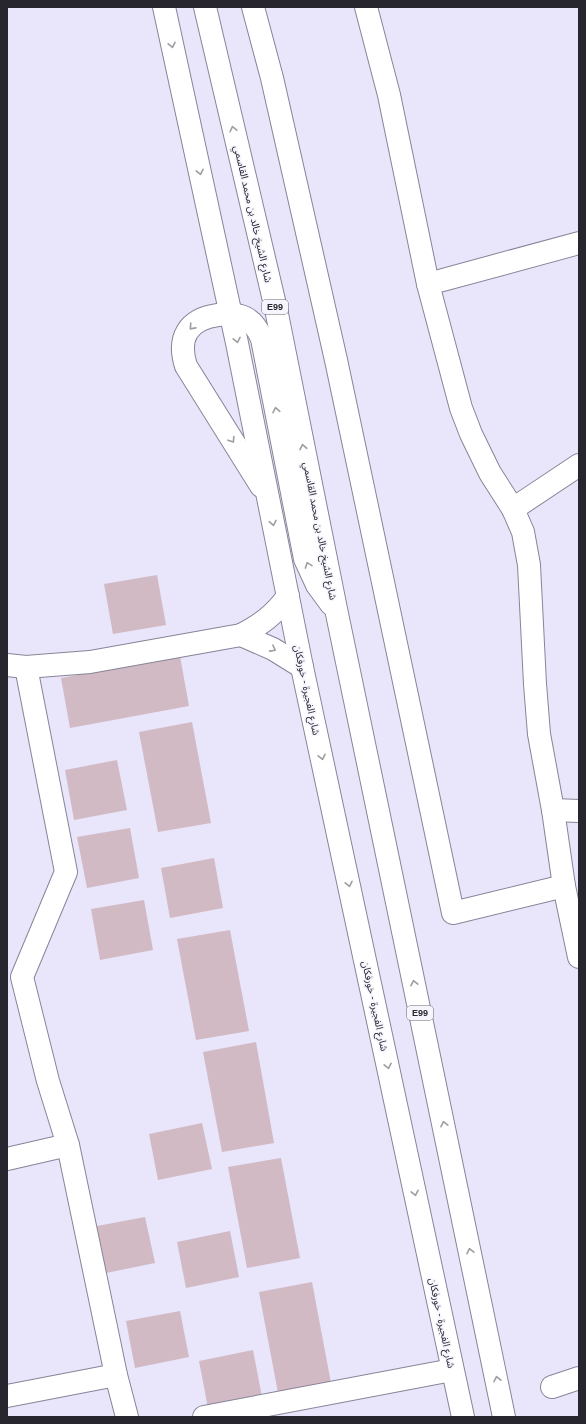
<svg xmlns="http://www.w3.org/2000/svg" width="586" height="1424" viewBox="0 0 586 1424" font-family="Arial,'Noto Sans Arabic',sans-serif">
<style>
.building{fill:#d1bac4}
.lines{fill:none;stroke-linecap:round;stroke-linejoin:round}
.minor-casing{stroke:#888498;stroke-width:24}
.highway-casing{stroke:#888498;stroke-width:24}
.minor{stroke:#fff;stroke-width:22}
.highway{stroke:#fff;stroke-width:22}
.oneway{stroke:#9e9da0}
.labels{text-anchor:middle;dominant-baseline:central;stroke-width:3;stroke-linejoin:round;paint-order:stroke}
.shield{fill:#f6f4fd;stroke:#65636b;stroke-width:1}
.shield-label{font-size:9px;font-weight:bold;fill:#27252d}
.street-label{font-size:10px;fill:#27252d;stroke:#f6f4fd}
</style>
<rect width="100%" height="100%" fill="#e9e5fb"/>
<!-- building -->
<g class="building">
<path d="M157 575 166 625 113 634 104 584Z"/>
<path d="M180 656 189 706 70 728 61 678Z"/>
<path d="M192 722 211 823 158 832 139 732Z"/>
<path d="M117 760 127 810 74 820 65 770Z"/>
<path d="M130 828 139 878 87 888 77 837Z"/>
<path d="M214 858 223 908 170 918 161 868Z"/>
<path d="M144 900 153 950 100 960 91 909Z"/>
<path d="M230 930 249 1031 196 1040 177 939Z"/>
<path d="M256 1042 274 1143 222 1152 203 1052Z"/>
<path d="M202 1123 212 1169 158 1180 149 1134Z"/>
<path d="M281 1158 300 1258 247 1268 228 1167Z"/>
<path d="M145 1217 155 1263 101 1274 92 1227Z"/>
<path d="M230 1231 239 1277 186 1288 177 1242Z"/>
<path d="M312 1282 331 1383 278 1393 259 1292Z"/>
<path d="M180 1311 189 1357 135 1368 126 1321Z"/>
<path d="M253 1350 262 1397 208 1408 199 1361Z"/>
</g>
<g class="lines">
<defs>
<g id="minor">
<path d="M253 7 272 78 336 360 453 913 564 886"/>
<path d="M366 7 389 95 428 284 461 408 471 434 490 473 513 509 523 532 529 565 535 684 539 734 553 810 564 886 579 957"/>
<path d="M428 284 579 243"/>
<path d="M513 509 579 465"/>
<path d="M241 635 273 649 302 667"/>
<path d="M7 665 26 667 90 662 241 635C262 624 274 615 288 596"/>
<path d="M26 667 66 872 22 977 48 1081 68 1145 116 1375 127 1417"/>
<path d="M553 810 579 811"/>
<path d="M7 1159 68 1145"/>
<path d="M552 1387 579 1378"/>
<path d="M7 1396 116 1375"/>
<path d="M204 1417 452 1370"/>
</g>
<g id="highway">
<path d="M164 7 237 343 302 667 463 1417"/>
<path d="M205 7 276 309 336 609 504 1417"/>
<path d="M261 486 186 366C177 338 188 319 218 315 240 312 253 317 262 339L305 559 317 585 331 604"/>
</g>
</defs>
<!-- minor casing -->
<use href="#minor" class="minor-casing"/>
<!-- highway casing -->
<use href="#highway" class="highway-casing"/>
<!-- minor -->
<use href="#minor" class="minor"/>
<!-- highway -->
<use href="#highway" class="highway"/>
</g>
<!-- one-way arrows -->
<defs><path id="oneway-chevron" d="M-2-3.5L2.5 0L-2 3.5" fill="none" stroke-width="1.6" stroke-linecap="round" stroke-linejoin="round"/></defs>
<g class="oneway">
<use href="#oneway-chevron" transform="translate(172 45) rotate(78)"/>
<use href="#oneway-chevron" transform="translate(233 129) rotate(-103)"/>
<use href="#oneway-chevron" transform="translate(200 172) rotate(78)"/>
<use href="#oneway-chevron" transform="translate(192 327) rotate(132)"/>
<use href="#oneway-chevron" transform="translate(237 340) rotate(78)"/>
<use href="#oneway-chevron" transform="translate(276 410) rotate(-101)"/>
<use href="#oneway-chevron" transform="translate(232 440) rotate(58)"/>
<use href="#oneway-chevron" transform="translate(303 447) rotate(-101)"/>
<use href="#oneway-chevron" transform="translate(273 523) rotate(79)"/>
<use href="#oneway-chevron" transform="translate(308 565) rotate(-110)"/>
<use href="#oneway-chevron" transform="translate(273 649) rotate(28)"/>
<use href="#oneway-chevron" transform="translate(322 757) rotate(78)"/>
<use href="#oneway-chevron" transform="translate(349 884) rotate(78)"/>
<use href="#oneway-chevron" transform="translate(414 983) rotate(-102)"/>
<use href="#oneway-chevron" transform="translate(388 1066) rotate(78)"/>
<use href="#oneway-chevron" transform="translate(444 1124) rotate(-102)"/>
<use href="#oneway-chevron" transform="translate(415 1193) rotate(78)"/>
<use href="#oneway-chevron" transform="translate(470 1251) rotate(-102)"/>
<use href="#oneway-chevron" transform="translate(497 1379) rotate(-102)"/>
</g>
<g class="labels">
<!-- shield labels -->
<g class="shield">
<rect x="262" y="300" width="26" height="14" rx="3"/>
<rect x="407" y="1006" width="26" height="14" rx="3"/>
</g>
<g class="shield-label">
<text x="275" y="307">E99</text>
<text x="420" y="1013">E99</text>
</g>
<!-- street labels -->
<g class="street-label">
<text transform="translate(253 214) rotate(77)">شارع الشيخ خالد بن محمد القاسمي</text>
<text transform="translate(320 531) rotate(79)">شارع الشيخ خالد بن محمد القاسمي</text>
<text transform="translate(307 690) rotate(78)">شارع الفجيرة - خورفكان</text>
<text transform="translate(375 1006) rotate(78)">شارع الفجيرة - خورفكان</text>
<text transform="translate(442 1323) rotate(78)">شارع الفجيرة - خورفكان</text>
</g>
</g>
<!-- border -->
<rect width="586" height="1424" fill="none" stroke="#27252d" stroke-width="16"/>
</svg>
